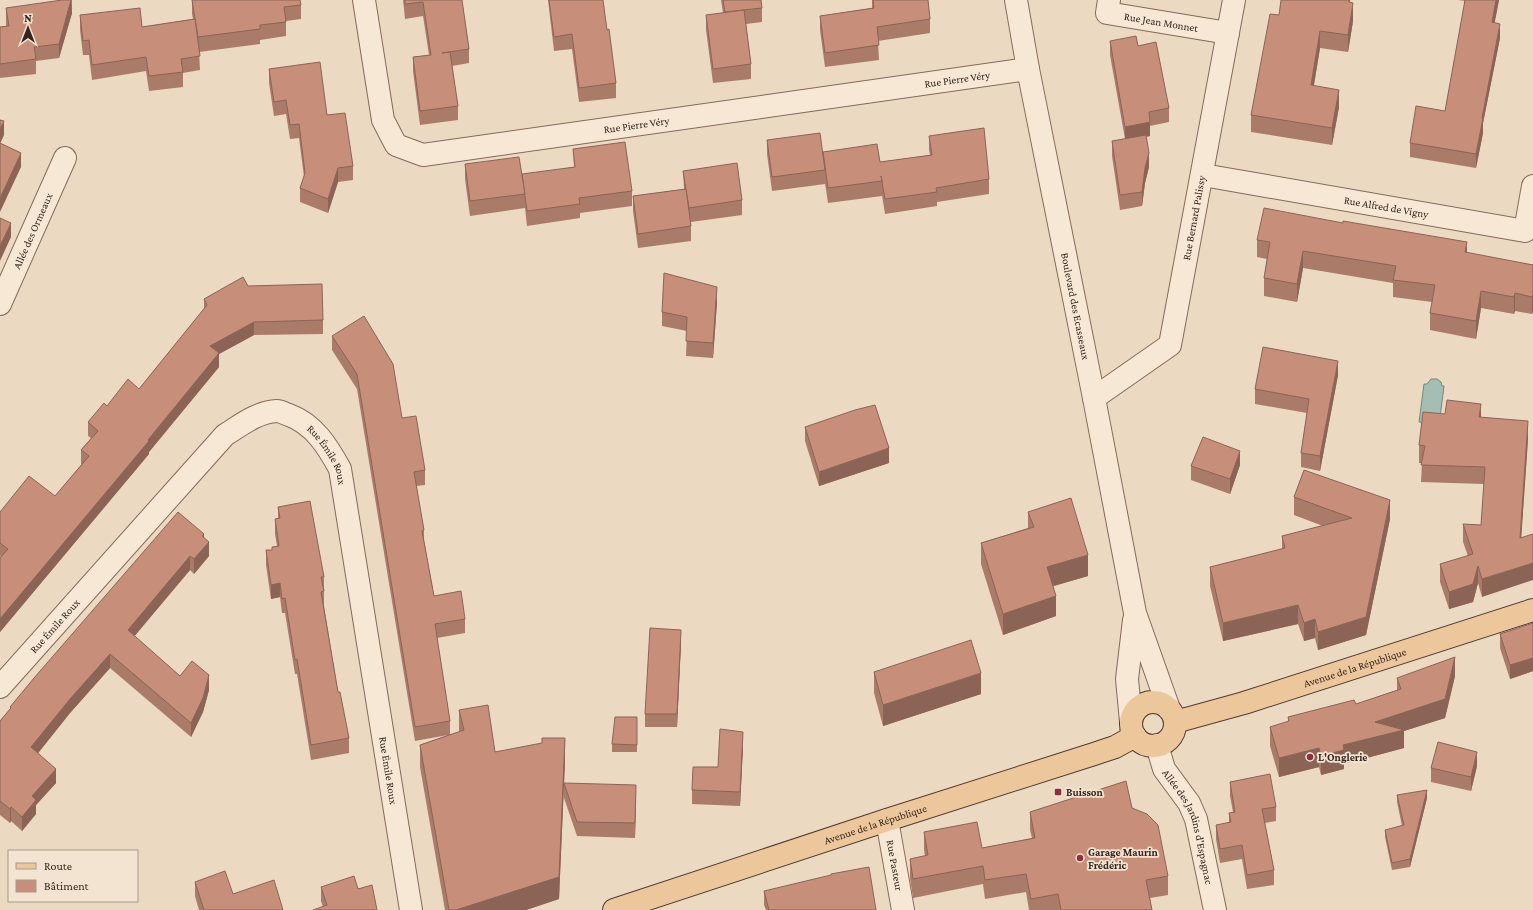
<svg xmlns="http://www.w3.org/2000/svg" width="1533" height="910" viewBox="0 0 1533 910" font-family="'Crimson Pro',serif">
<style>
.water{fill:#a5beb3;stroke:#6c8b7f}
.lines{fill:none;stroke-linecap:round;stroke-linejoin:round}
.minor-casing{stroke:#846a5b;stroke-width:24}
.major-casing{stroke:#523a2f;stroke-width:24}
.minor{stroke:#f7e7d5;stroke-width:22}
.major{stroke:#edc79c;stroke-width:22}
.wall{fill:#ab7b69}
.shaded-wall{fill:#8b6455}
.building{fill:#c78f7a;stroke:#8b6455}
.poi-dot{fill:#8f2e3e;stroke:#f3e4d2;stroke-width:1.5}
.labels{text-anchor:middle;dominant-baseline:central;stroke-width:3.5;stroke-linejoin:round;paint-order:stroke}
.street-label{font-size:11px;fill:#35251e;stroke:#f3e4d2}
.poi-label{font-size:11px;font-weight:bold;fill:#35251e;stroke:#f3e4d2;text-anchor:start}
</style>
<rect width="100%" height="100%" fill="#ebd9c2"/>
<!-- water -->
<path class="water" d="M1431 379H1437L1441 382 1442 386H1444L1439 425 1419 422 1424 384H1427Z"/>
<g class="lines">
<defs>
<g id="minor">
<path id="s1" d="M364 0 383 120 396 145 423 155 1028 69"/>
<path id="s2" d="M1016 0 1028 69 1094 398 1135 613 1169 709"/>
<path id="s3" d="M1109 0 1107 13 1228 33"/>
<path id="s4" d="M1203 175 1525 231 1533 186"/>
<path id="s5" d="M0 304 65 158"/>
<path id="s6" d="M1094 398 1170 345 1234 0"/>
<path id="s7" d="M0 687 225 435C241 425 257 412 277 411 281 411 285 414 289 415 314 424 328 447 340 469L411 910"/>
<path d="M1131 722 1127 679 1134 620"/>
<path id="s8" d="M1157 745 1164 769 1189 803 1196 819 1215 910"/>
<path id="s9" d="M887 820 903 910"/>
</g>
<g id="major">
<circle cx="1153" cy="724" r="22"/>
<path id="s10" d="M1175 722 1244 703 1533 610"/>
<path id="s11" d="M614 910 887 820 1094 754 1115 747 1135 736"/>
</g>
</defs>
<!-- minor casing -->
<use href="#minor" class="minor-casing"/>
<!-- major casing -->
<use href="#major" class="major-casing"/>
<!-- minor -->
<use href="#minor" class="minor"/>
<!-- major -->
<use href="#major" class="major"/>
</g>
<!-- wall -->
<g class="wall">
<path d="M72 0V13L59 58 36 61V74L0 78V27L6 26V8Z"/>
<path d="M192 0 301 5V19L286 21V36L260 40V44L199 52 200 70 183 73V87L149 91 146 71 92 80 89 55H83L80 30V15L142 27 193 19 192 14Z"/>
<path d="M403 0H462L469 49V63L452 66 458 106V120L420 125 413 71V57L429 55 423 16 405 19Z"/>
<path d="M548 0H603L607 30 616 83V98L579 102 572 49 554 51Z"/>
<path d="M721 0H761L762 8V22L746 24 751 64V79L713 83 706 30V15L723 13Z"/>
<path d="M872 0H928L930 19V33L878 41 879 60 825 67 820 30V16L872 8Z"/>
<path d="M1350 0 1353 21 1348 52 1320 48 1314 85 1339 107 1332 145 1251 132V115L1279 15Z"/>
<path d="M1458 0H1499L1494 23 1500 38 1483 123V133L1476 168 1410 157V143L1445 111 1465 1Z"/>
<path d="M1110 41 1138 46 1169 108V122L1150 126V136L1146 137 1149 167 1145 183 1142 206 1120 210 1112 156V141L1125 139 1110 55Z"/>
<path d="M269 69 327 115 353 166V180L338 182 328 213 300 202V188L304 177 299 138 290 139 286 114 274 116 269 83Z"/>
<path d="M929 136 989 179V194L937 202V206L885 214 882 195V196L828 203 825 183V184L772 191 767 154V140L823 152 880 162 930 155 929 150Z"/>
<path d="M573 149 632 191V206L580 213V218L527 226 525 208 470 216 465 179V164L522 175 574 167Z"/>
<path d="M683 171 742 200V215L691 222V241L638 248 633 211V196L684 189Z"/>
<path d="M1257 240 1467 253 1533 265V311L1532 314 1515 311 1514 314 1481 308 1476 339 1430 330V313L1432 302 1393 297V283L1303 268 1297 302 1264 296V278L1267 259 1257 257Z"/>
<path d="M248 286 323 320V334L254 335 219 354V367L149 452V454L0 632V558L1 557 0 556V512L55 496 82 464H81V450L91 438 88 436V422L107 406 139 389 204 309V299Z"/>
<path d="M717 302 713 358 686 356 687 331 662 326V312Z"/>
<path d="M332 336 402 418 425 470V485L416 486 424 530V540L434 596 465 619V633L437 638 450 721V735L459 732V710L495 752 565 761 559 899 526 910H445L420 767V745L448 735 415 741 357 389 332 350Z"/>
<path d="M1338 375 1320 471 1301 467V453L1307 413 1255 404V389Z"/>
<path d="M1481 417 1528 439 1521 538 1482 597 1478 583 1473 602 1449 609 1440 582V564L1468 556 1463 542V524L1481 525 1484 484 1421 482 1422 463H1419V445Z"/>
<path d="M805 427 889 463 819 486 805 441Z"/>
<path d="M1240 465 1230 494 1191 480V466Z"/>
<path d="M1294 497 1390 519 1366 635 1318 650 1315 638 1304 641 1298 624 1223 641 1210 586V567L1282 549V536L1323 526 1294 515Z"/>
<path d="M278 507 324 577V606L338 692 349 738V753L311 760 297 674H295L285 613H282L280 597 271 599 266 565V550H272L277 546 275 534V519H278Z"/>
<path d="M1028 512 1088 576 1053 586 1056 616 1003 635 981 564V543L1028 528Z"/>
<path d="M204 537 209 556 194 574 190 570 134 636 180 676 209 690 203 712 191 737 110 668 70 713 38 753 56 783 36 805V814L22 831 11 821 10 823 0 815V721L10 709V707Z"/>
<path d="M1533 623V671L1510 679 1500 648V634Z"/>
<path d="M681 643 677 727H645V714Z"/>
<path d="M874 672 981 694 883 726 874 693Z"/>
<path d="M1455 676 1445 718 1404 731V748L1344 764V769L1321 775 1319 767 1279 777 1270 746V727L1288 722V717L1356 704 1397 690V678Z"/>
<path d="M637 717V752H612V744Z"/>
<path d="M743 747 740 806 692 804V790L718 767Z"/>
<path d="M1477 766 1471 791 1431 782V768Z"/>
<path d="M1230 782 1276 807V821L1265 823 1274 870V885L1247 889 1242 859 1220 863 1216 839V825L1229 823V813L1233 812 1230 796Z"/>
<path d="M564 783 636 800 635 838 577 836 564 798Z"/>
<path d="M1397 795 1427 798 1410 867 1392 870 1385 837V830L1402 826 1397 802Z"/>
<path d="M1132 808 1168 876V895L1150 898 1152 910H1029L1026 892 985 899 983 884 913 898 910 878V859L925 856 924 850V832L982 848 1032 838 1030 830V812Z"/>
<path d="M195 882 233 894 283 910H199L195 896Z"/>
<path d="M321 887 358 889 377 910 323 907 321 901Z"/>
<path d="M764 891 876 910H766L764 905Z"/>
</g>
<!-- shaded-wall -->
<g class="shaded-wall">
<path d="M71 0 72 13 59 58V44Z"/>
<path d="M1496 0H1499L1492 37V22Z"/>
<path d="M1353 3V21L1348 52V35Z"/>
<path d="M1500 24V38L1483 123V133L1476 168V154L1482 118Z"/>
<path d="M1320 31V48L1311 102V85Z"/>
<path d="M1339 90V107L1332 145V128Z"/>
<path d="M4 121V135L0 144V129Z"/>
<path d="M1150 122V136L1125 141V127Z"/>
<path d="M21 153V167L0 212V198Z"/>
<path d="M1149 153V167L1145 183 1142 206V192L1145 168Z"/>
<path d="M338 168V182L328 213V199Z"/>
<path d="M11 223V237L0 261V246Z"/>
<path d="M1467 242V260L1465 252Z"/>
<path d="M1303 251V268L1297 302V284Z"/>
<path d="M717 287V302L713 358V343Z"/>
<path d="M1481 291V308L1476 339V321Z"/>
<path d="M1515 293V311L1514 314V297Z"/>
<path d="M1533 294V311L1532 314V297Z"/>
<path d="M254 322V335L219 354V367L149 452V454L0 632V619L148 440 210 346Z"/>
<path d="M1338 361V375L1320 471V456Z"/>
<path d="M1481 404V421L1479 417Z"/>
<path d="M1528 421V439L1520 556V538Z"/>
<path d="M889 448V463L819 486V472Z"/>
<path d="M1240 451V465L1230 494V479Z"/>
<path d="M1390 500V519L1366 635 1318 650V632Z"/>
<path d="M204 534V548L209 542V556L194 574V559L202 536Z"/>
<path d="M1088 555V576L1047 588V567Z"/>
<path d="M190 556V570L128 644V630Z"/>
<path d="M1533 563V580L1482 597V579Z"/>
<path d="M1478 566V583L1473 602 1449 609V592Z"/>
<path d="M280 583V597L271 599V585Z"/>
<path d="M1056 596V616L1003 635V614Z"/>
<path d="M1298 605V624L1223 641V623Z"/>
<path d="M1315 619V638L1304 641V623Z"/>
<path d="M681 630V643L677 727V714Z"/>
<path d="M110 654V668L70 713 31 762V747L70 699Z"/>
<path d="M1455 657V676L1445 718 1404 731V748L1344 764V769L1321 775V756L1343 745 1375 722Z"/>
<path d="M1533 658V671L1510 679V665Z"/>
<path d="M981 673V694L883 726V705Z"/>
<path d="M209 675V690L203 712 191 737V723Z"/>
<path d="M743 732V747L740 806V792Z"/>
<path d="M565 738V761L559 899 526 910H456Z"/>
<path d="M1319 748V767L1279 777V758Z"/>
<path d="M1477 752V766L1471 791V777Z"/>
<path d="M56 769V783L36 805V814L22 831V817L32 796Z"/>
<path d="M636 785V800L635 838V823Z"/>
<path d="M1427 790V798L1410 867V859Z"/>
<path d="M11 807V821L10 823V809Z"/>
</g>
<!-- building -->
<g class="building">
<path d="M62 0H71L59 44 34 47 36 59 0 64V27L9 26 6 8Z"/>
<path d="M192 0H300L301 5 284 7 286 22 260 25V29L198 37Z"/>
<path d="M405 0H462L469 49 442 53 450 52 458 106 420 111 413 57 431 55 423 2 405 4Z"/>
<path d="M549 0H603L607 30 609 29 616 83 579 88 572 34 554 37Z"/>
<path d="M723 0H761L762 8 725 12Z"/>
<path d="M873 0H928L930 19 877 27 879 45 825 53 820 16 874 8Z"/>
<path d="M1281 0H1349V2L1353 3 1348 35 1320 31 1311 85 1339 90 1332 128 1251 115 1270 14 1279 15Z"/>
<path d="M1465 0H1496L1492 22 1500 24 1482 118H1483L1476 154 1410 143 1416 106 1445 111Z"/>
<path d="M140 8 142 27 195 19 200 56 181 59 183 72 149 76 146 57 92 65 89 40 83 41 80 15Z"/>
<path d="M744 10 751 64 713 69 706 15Z"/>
<path d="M1136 36 1138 46 1156 42 1169 108 1149 112 1150 122 1125 127 1110 41Z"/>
<path d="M320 62 327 115 345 113 353 166 338 168 328 199 300 188 305 173 299 124 290 125 286 100 274 102 269 69Z"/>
<path d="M0 120 4 121 0 129Z"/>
<path d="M984 128 989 179 936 188 937 192 885 199 881 176 882 181 828 188 823 152 877 144 880 162 932 155 929 136Z"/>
<path d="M820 133 825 170 772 177 767 140Z"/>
<path d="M1146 135 1149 153 1145 168 1142 192 1120 195 1112 141Z"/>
<path d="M625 142 632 191 579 198 580 204 527 211 522 174 575 167 573 149Z"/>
<path d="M0 143 21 153 0 198Z"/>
<path d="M519 157 525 194 470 201 465 164Z"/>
<path d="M737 163 742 200 689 208 683 171Z"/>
<path d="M686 189 691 226 638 234 633 196Z"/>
<path d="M1264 208 1343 223V221L1467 242 1465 252 1533 265V294L1532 297 1515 293 1514 297 1481 291 1476 321 1430 313 1435 285 1393 280 1396 266 1303 251 1297 284 1264 278 1270 242 1257 240Z"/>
<path d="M0 218 11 223 0 246Z"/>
<path d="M664 273 717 287 713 343 686 341 687 317 662 312Z"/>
<path d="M243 277 248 286 322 284 323 320 254 322 210 346 219 353 148 440 149 441 0 619V558L8 549 0 543V512L29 476 55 496 89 456 81 450 98 431 88 422 104 403 107 406 128 379 139 389 207 305 204 299Z"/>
<path d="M364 316 393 364 402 418 416 416 425 470 414 472 424 530 422 531 434 596 461 591 465 619 435 624 450 721 415 727 357 374 332 336Z"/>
<path d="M1263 347 1338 361 1320 456 1301 453 1309 399 1255 389Z"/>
<path d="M1447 400 1481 404 1479 417 1528 421 1520 538 1533 534V563L1482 579 1478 566 1473 584 1449 592 1440 564 1473 554 1463 524 1481 525 1485 467 1421 465 1425 446 1419 445 1423 412 1445 414Z"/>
<path d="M875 405 889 448 819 472 805 427 855 410Z"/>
<path d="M1203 437 1240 451 1230 479 1191 466Z"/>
<path d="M1304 470 1390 500 1366 617 1318 632 1315 619 1304 623 1298 605 1223 623 1210 567 1285 548 1282 536 1352 518 1294 497Z"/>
<path d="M1071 498 1088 555 1047 567 1056 596 1003 614 981 543 1034 527 1028 512Z"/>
<path d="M310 501 324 577H321L324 591 321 592 338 692H340L349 738 311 745 297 659 295 660 285 598 282 599 280 583 271 585 266 550H272V547L279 546 275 519 280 518 278 507Z"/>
<path d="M178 512 204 534 202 536 209 542 194 559 190 556 128 630 180 676 192 661 209 675 203 698 191 723 110 654 70 699 31 747 56 769 32 796 36 800 22 817 11 807 10 809 0 801V721L11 708 10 707 34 678Z"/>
<path d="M1533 623V658L1510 665 1500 634Z"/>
<path d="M650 628 681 630 677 714H645Z"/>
<path d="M971 640 981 673 883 705 874 672Z"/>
<path d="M1455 657 1445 699 1375 722 1404 730 1343 745 1344 750 1321 756 1319 748 1279 758 1270 727 1289 721 1288 717 1354 700 1356 704 1401 689 1397 678Z"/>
<path d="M488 705 495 752 542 743V738H565L559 877 456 910H449L420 745 464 730 459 710Z"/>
<path d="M615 717H637V745L612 744Z"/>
<path d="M720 729 743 732 740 792 692 790 693 767H718Z"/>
<path d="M1438 742 1477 752 1471 777 1431 768Z"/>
<path d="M1270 774 1276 807 1262 809 1274 870 1247 875 1242 845 1220 849 1216 825 1231 822 1229 813 1235 812 1230 782Z"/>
<path d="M1126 781 1132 808 1147 814 1158 825 1168 876 1146 880 1152 910H1061L1058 894 1031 899 1026 874 985 880 983 866 913 879 910 859 928 855 924 832 977 822 982 848 1035 838 1030 812Z"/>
<path d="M564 783 636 785 635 823 577 822Z"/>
<path d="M1427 790 1410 859 1392 863 1385 830 1404 825 1397 795Z"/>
<path d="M869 867 876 910H769L764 891 831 875V874Z"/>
<path d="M225 871 233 894 274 880 283 910H204L195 882Z"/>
<path d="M354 876 358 889 372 885 377 910H313L327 905 321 887Z"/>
</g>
<!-- markers -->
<g class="poi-dot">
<circle cx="1310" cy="757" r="4"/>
<rect x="1054" y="788" width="8" height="8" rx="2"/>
<circle cx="1080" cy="858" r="4"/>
</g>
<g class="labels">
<!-- street labels -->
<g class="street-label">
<text stroke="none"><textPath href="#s3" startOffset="68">Rue Jean Monnet</textPath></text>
<text stroke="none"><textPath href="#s1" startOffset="718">Rue Pierre Véry</textPath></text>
<text stroke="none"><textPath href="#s1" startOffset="394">Rue Pierre Véry</textPath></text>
<text stroke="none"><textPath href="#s4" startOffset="186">Rue Alfred de Vigny</textPath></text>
<text stroke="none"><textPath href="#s6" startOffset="222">Rue Bernard Palissy</textPath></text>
<text stroke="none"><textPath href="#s5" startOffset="80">Allée des Ormeaux</textPath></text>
<text stroke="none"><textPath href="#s2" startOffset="312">Boulevard des Ecasseaux</textPath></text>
<text stroke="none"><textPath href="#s7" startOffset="466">Rue Émile Roux</textPath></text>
<text stroke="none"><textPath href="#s7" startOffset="82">Rue Émile Roux</textPath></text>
<text stroke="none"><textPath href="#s10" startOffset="188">Avenue de la République</textPath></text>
<text stroke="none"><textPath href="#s7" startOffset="790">Rue Émile Roux</textPath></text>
<text stroke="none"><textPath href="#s11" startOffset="275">Avenue de la République</textPath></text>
<text stroke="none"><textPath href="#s8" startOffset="89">Allée des Jardins d'Espagnac</textPath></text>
<text stroke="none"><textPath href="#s9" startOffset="46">Rue Pasteur</textPath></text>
</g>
<!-- poi labels -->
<g class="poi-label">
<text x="1318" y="757">L'Onglerie</text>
<text x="1066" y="792">Buisson</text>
<text x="1088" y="852">Garage Maurin<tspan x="1088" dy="13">Frédéric</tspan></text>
</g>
</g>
<!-- legend -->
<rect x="8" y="850" width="130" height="52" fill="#f3e4d2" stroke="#a7988a"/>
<rect x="16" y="863" width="20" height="6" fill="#edc79c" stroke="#a7988a"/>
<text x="44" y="870" font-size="12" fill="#35251e">Route</text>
<rect x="16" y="880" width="20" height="12" fill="#c78f7a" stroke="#a7988a"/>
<text x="44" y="890" font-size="12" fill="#35251e">Bâtiment</text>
<!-- north arrow -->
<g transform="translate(28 28)" stroke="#f3e4d2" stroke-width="3" paint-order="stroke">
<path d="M0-3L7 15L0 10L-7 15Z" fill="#35251e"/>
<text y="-6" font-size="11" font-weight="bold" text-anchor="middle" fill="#35251e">N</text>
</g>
</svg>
